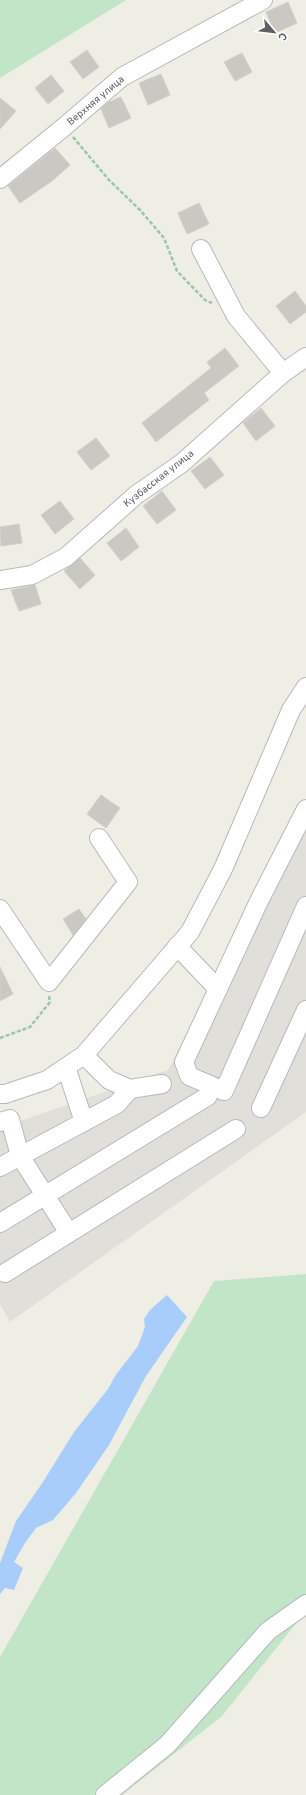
<svg xmlns="http://www.w3.org/2000/svg" width="306" height="1795" viewBox="0 0 306 1795" font-family="Overpass,sans-serif">
<style>
.industrial{fill:#e0dfd9}
.green{fill:#c3e5c7}
.water{fill:#a9cdfb}
.building{fill:#cac8c2;stroke:#d3d0c4}
.lines{fill:none;stroke-linecap:round;stroke-linejoin:round}
.minor-casing{stroke:#b7b9be;stroke-width:20}
.path{stroke:#9dc5ad;stroke-width:2.5;stroke-dasharray:4 2;stroke-linecap:butt}
.minor{stroke:#fff;stroke-width:18}
.labels{text-anchor:middle;dominant-baseline:central;stroke-width:3.5;stroke-linejoin:round;paint-order:stroke}
.street-label{font-size:10px;fill:#5d5f65;stroke:#fff}
</style>
<rect width="100%" height="100%" fill="#efeee5"/>
<!-- industrial -->
<path class="industrial" d="M306 800V1112L10 1322 0 1304V1128L168 1070Z"/>
<!-- green -->
<g class="green">
<path d="M0 0H126L0 78Z"/>
<path d="M306 1274V1611L222 1716 122 1795H0V1657L214 1281Z"/>
</g>
<!-- water -->
<path class="water" d="M167 1295 187 1317 146 1376 109 1445 76 1493 53 1520 36 1528 25 1543 14 1562 23 1568 14 1590 5 1588 0 1594V1563L16 1521 41 1485 74 1432 108 1389 115 1376 138 1346 145 1327 144 1319 150 1310Z"/>
<!-- building -->
<g class="building">
<path d="M288 2 297 23 275 33 266 12Z"/>
<path d="M87 50 99 67 83 79 70 62Z"/>
<path d="M242 53 252 72 235 81 224 62Z"/>
<path d="M161 74 170 95 148 105 139 83Z"/>
<path d="M51 75 64 91 48 104 35 88Z"/>
<path d="M121 97 131 118 109 128 101 109 109 102Z"/>
<path d="M0 98 16 111 0 129Z"/>
<path d="M55 148 70 165 52 181 20 203 8 186Z"/>
<path d="M199 203 209 224 187 234 178 213Z"/>
<path d="M295 291 306 306V312L290 324 276 306Z"/>
<path d="M225 348 239 366 204 393 209 400 156 442 142 423 211 368 207 362Z"/>
<path d="M261 408 275 426 256 441 243 423Z"/>
<path d="M96 438 110 456 91 470 77 452Z"/>
<path d="M210 457 224 475 205 489 191 471Z"/>
<path d="M162 491 176 510 157 524 143 506Z"/>
<path d="M60 501 74 519 55 534 41 515Z"/>
<path d="M19 524 22 543 1 546 0 527Z"/>
<path d="M126 528 139 547 121 561 107 543Z"/>
<path d="M80 558 95 575 80 589 64 571Z"/>
<path d="M35 585 41 604 19 611 11 590Z"/>
<path d="M101 795 120 808 106 828 87 814Z"/>
<path d="M79 909 86 919 73 935 63 919Z"/>
<path d="M0 967 13 994 0 1001Z"/>
</g>
<g class="lines">
<defs>
<g id="minor">
<path d="M0 179 64 127 122 77 263 0"/>
<path d="M201 249 236 316 283 373"/>
<path d="M0 580 32 575 66 557 136 495 182 463 283 373 306 357"/>
<path d="M306 809 259 901 184 1062 189 1076 224 1091 306 906"/>
<path d="M0 909 49 982 128 882 99 838"/>
<path d="M177 946 218 989"/>
<path d="M84 1055 109 1080 130 1089 162 1084"/>
<path d="M66 1067 84 1122"/>
<path d="M0 1094H5L47 1080 84 1055 190 932 223 869 291 710 306 687"/>
<path d="M261 1108 306 1010"/>
<path d="M0 1122 10 1119 20 1156 69 1233"/>
<path d="M0 1167 117 1104 130 1089"/>
<path d="M0 1223 208 1096"/>
<path d="M5 1273 236 1129"/>
<path d="M105 1795 167 1745 268 1631 306 1604"/>
</g>
</defs>
<!-- minor casing -->
<use href="#minor" class="minor-casing"/>
<!-- path -->
<g class="path">
<path d="M73 137 109 180 140 210 164 238 177 271 205 300 212 303"/>
<path d="M0 1038 30 1027 50 1002 49 996"/>
</g>
<!-- minor -->
<use href="#minor" class="minor"/>
</g>
<g class="labels">
<!-- street labels -->
<g class="street-label">
<text transform="translate(96 101) rotate(-40)">Верхняя улица</text>
<text transform="translate(159 479) rotate(-38)">Кузбасская улица</text>
</g>
</g>
<!-- north arrow -->
<g transform="translate(274 32) rotate(118)" stroke="#ffffff" stroke-width="3" paint-order="stroke">
<path d="M0-3L7 15L0 10L-7 15Z" fill="#5d5f65"/>
<text y="-6" font-size="11" font-weight="bold" text-anchor="middle" fill="#5d5f65">С</text>
</g>
</svg>
